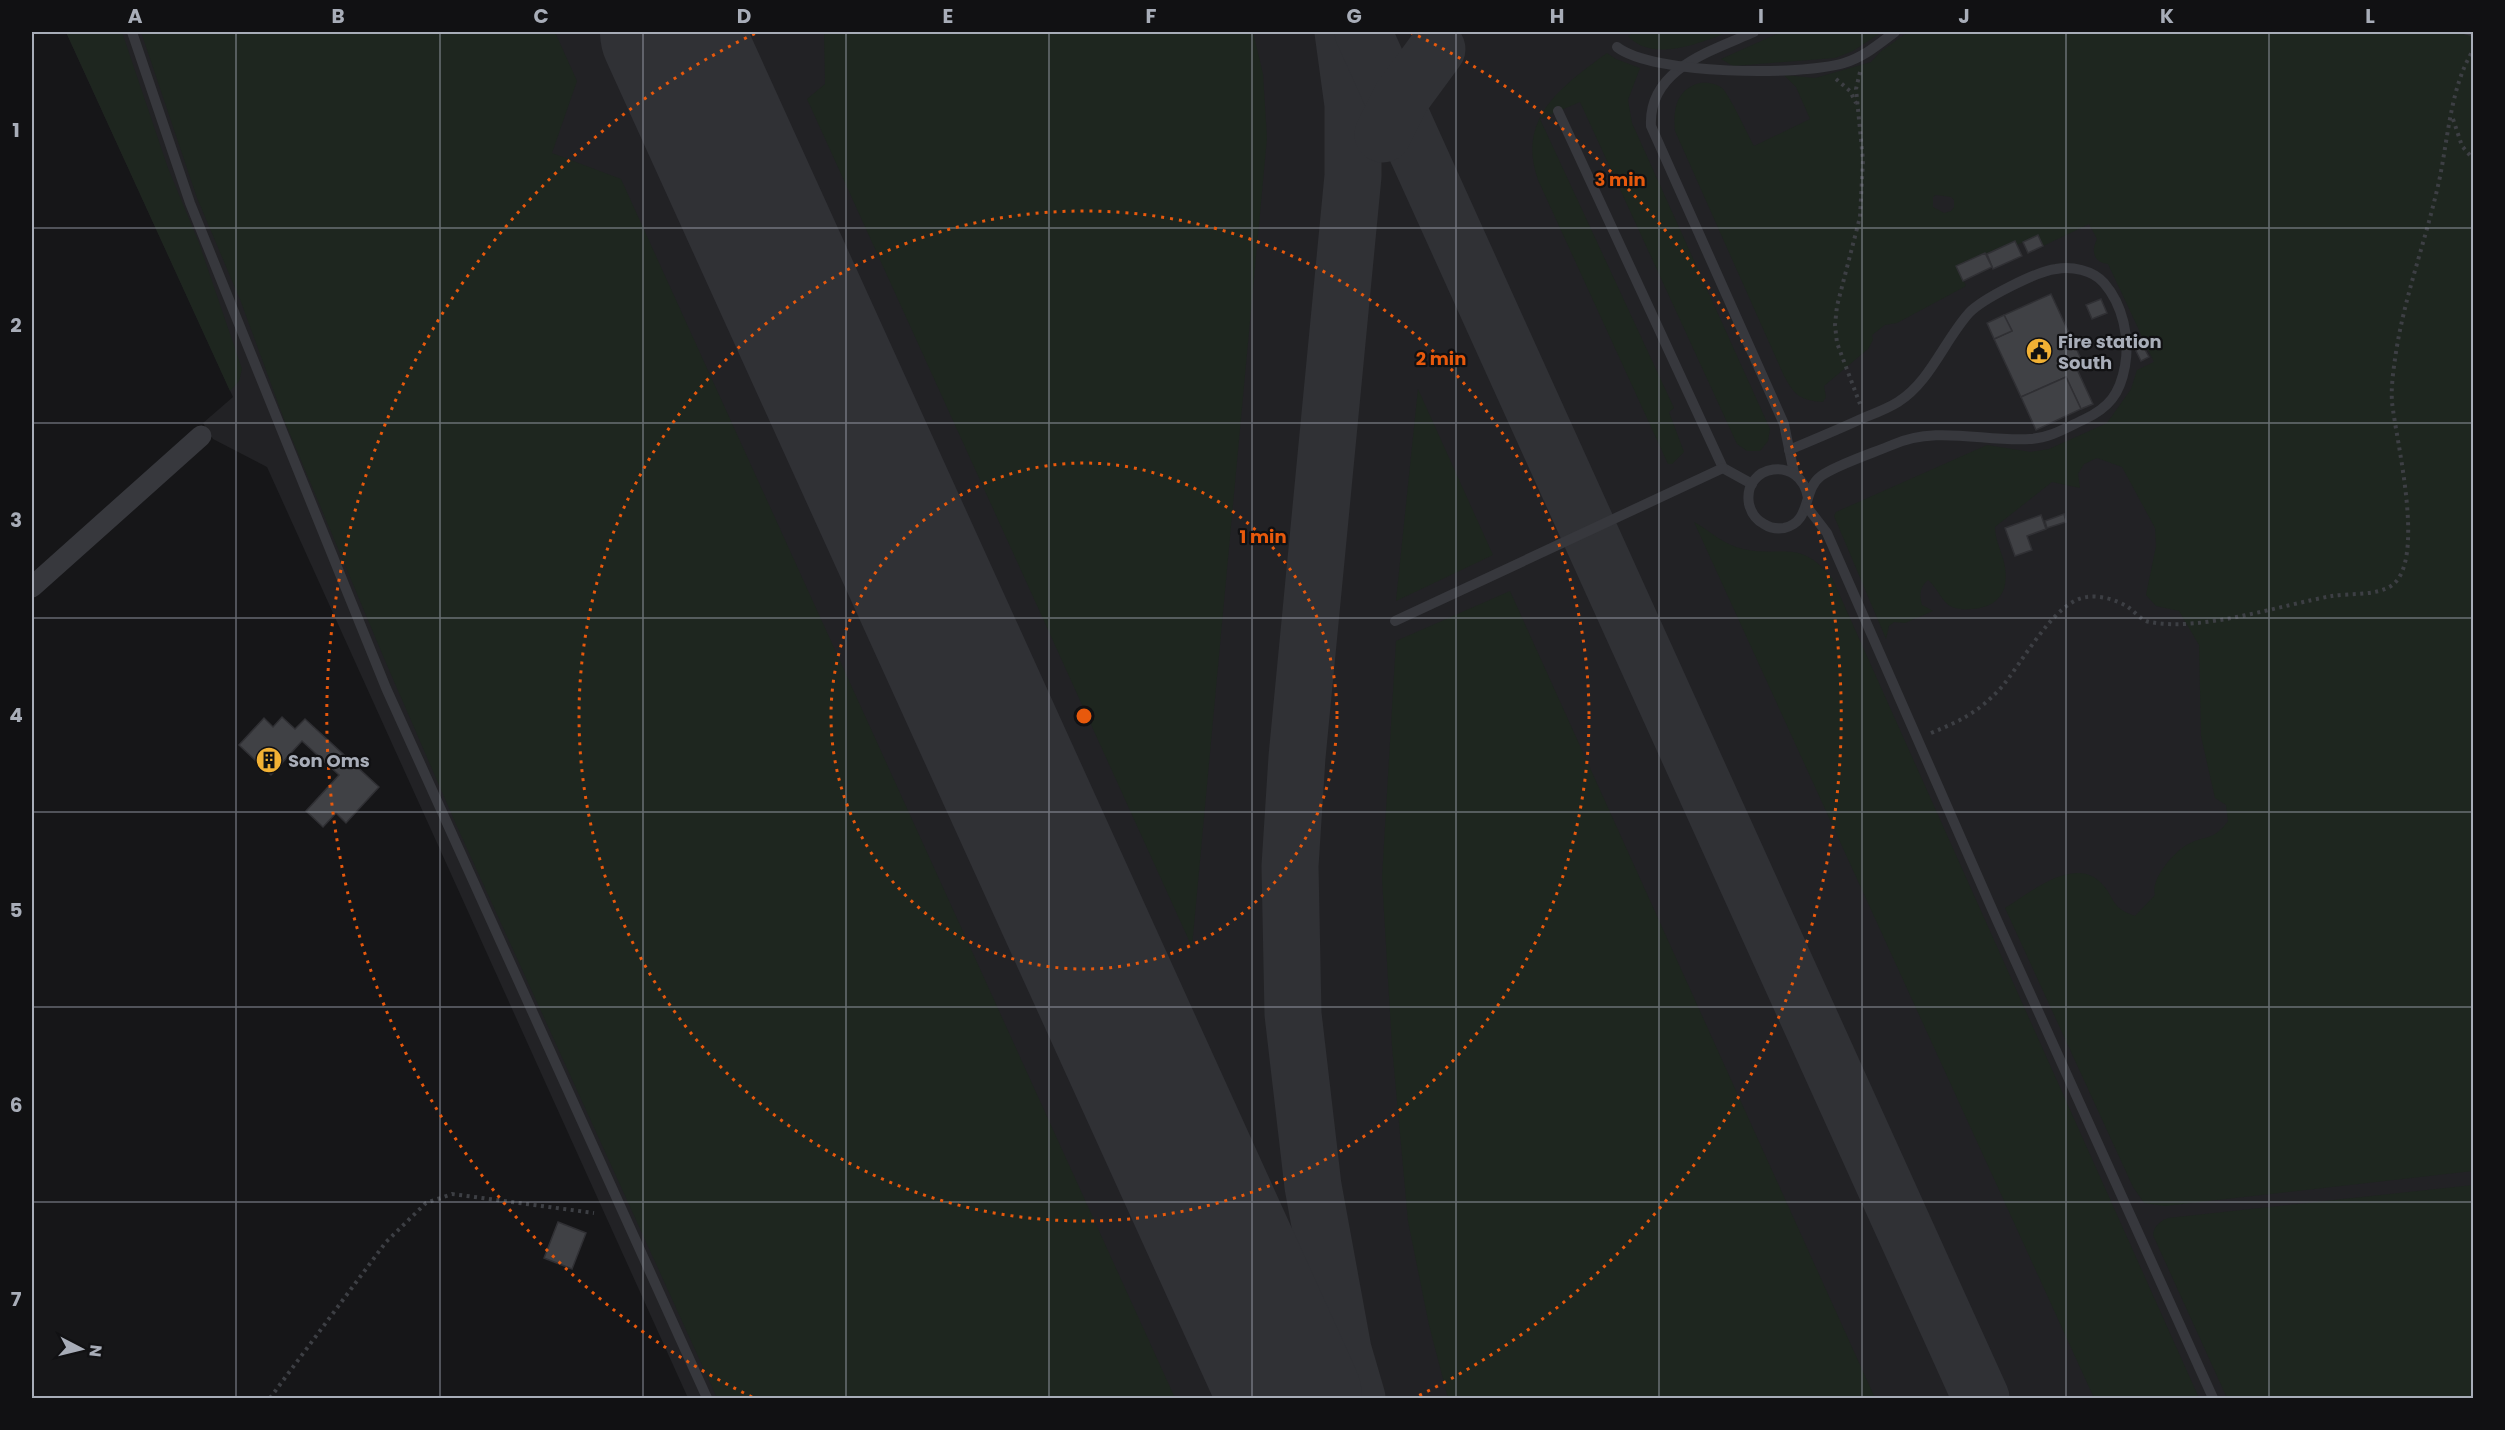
<svg xmlns="http://www.w3.org/2000/svg" width="2505" height="1430" viewBox="0 0 2505 1430" font-family="Poppins,sans-serif">
<style>
.built{fill:#222225}
.green{fill:#1e261f;fill-rule:evenodd}
.lines{fill:none;stroke-linecap:round;stroke-linejoin:round}
.taxiway{stroke:#303135;stroke-width:57}
.runway{stroke:#303135;stroke-width:142}
.building{fill:#404145;stroke:#303034;stroke-width:1.5}
.path{stroke:#3d3f44;stroke-width:4;stroke-dasharray:3 4.5;stroke-linecap:butt}
.service{stroke:#37383d;stroke-width:10}
.minor{stroke:#37383d;stroke-width:21}
.grid{fill:none;stroke:#a8adb8;stroke-width:1.5;stroke-opacity:0.55}
.ring{fill:none;stroke:#e8590c;stroke-width:3;stroke-dasharray:3 6}
.labels{text-anchor:middle;dominant-baseline:central;stroke-width:4.5;stroke-linejoin:round;paint-order:stroke}
.poi-label{font-size:18px;font-weight:bold;fill:#a8adb8;stroke:#111113;text-anchor:start}
.centre{fill:#e8590c;stroke:#111113;stroke-width:3}
.ring-label{font-size:18px;text-anchor:middle;font-weight:bold;fill:#e8590c;stroke:#111113;stroke-width:4.5;stroke-linejoin:round;paint-order:stroke}
.neatline{fill:none;stroke:#a8adb8;stroke-width:2}
.grid-label{font-size:20px;text-anchor:middle;font-weight:bold;fill:#a8adb8}
</style>
<rect width="100%" height="100%" fill="#161618"/>
<!-- built -->
<path class="built" d="M66 32H2473V1398H688L267 467 213 439 203 423 233 397Z"/>
<!-- green -->
<g class="green">
<path d="M66 32H122L168 168 199 243 242 369 239 381 230 391Z"/>
<path d="M141 32H555L577 81 552 153 621 179 1175 1398H717L455 822 383 656 285 422 241 302 197 198Z"/>
<path d="M824 32H1253L1263 74 1267 138 1192 947 807 99 825 84Z"/>
<path d="M1635 32H1728C1701 43 1652 63 1628 36Z"/>
<path d="M1781 32H1882L1853 51 1835 58 1733 66 1721 59Z"/>
<path d="M1908 32H2459L2473 36 2471 44 2474 45 2473 1171 2165 1206 2144 1203 2133 1187 2005 908C2029 894 2071 857 2099 881 2116 896 2108 907 2135 916L2155 895C2150 881 2172 854 2185 846 2204 834 2212 843 2228 821L2226 805 2215 798 2201 736 2199 645 2179 611 2156 606 2146 595 2156 546 2155 528 2122 467 2097 458 2084 464 2078 474 2080 488 2052 482 1995 527C1995 542 2003 553 2005 567 2009 593 1997 608 1971 609 1965 610 1958 609 1952 607 1941 602 1938 588 1928 580 1920 587 1919 594 1922 605L1933 611 1905 623 1894 622 1889 626 1886 639 1834 516 1836 512 1987 445 2031 452 2049 449 2107 423 2131 389 2137 370 2154 362 2108 264C2093 262 2091 251 2097 239L2089 224 2043 246 2038 235 2017 245 2015 241 1957 266 1966 286 1897 323 1885 325 1872 335 1873 340 1868 349 1824 386 1826 397 1823 402C1800 400 1795 396 1784 376L1675 131C1673 110 1676 89 1700 83 1706 82 1716 83 1722 88 1729 94 1748 135 1754 146L1810 119 1796 87 1784 75 1815 78 1871 62 1880 52ZM1936 195 1951 197 1954 200V207L1951 211 1944 213 1933 207V197Z"/>
<path d="M1607 53 1616 59 1640 68 1628 100 1632 123 1770 429 1768 441 1760 451H1747L1737 444 1580 102 1540 119 1674 408 1669 412 1684 452 1672 464H1668L1538 180C1516 118 1562 86 1607 53Z"/>
<path d="M1418 389 1493 555 1396 601Z"/>
<path d="M1694 522C1711 531 1723 545 1743 549 1786 558 1798 538 1832 578L2199 1398H2094Z"/>
<path d="M1510 591 1875 1398H1448L1429 1325 1408 1221 1392 1046 1382 878 1396 641Z"/>
<path d="M2473 1185V1398H2227L2153 1235C2154 1226 2159 1222 2168 1218Z"/>
</g>
<g class="lines">
<!-- taxiway -->
<g class="taxiway">
<path d="M678 32 709 114"/>
<path d="M1343 32 1353 105V176L1297 757 1290 866 1293 1014 1313 1186 1343 1350 1357 1398"/>
<path d="M1363 32 1981 1398"/>
<path d="M1383 134 1401 98 1437 49"/>
</g>
<!-- runway -->
<path class="runway" d="M671 32 1291 1398"/>
</g>
<!-- building -->
<g class="building">
<path d="M2459 32H2474V36Z"/>
<path d="M2038 235 2043 246 2028 253 2023 242Z"/>
<path d="M2015 241 2022 256 1993 269 1987 254Z"/>
<path d="M1985 253 1992 267 1963 281 1956 266Z"/>
<path d="M2051 294 2083 363 2076 367 2093 404 2081 409 2066 377 2021 397 1994 339 2012 331 2004 315Z"/>
<path d="M2101 299 2107 313 2092 319 2086 305Z"/>
<path d="M2004 315 2012 331 1994 339 1987 323Z"/>
<path d="M2143 346 2149 357 2141 361 2135 349Z"/>
<path d="M2066 377 2081 409 2036 430 2021 397Z"/>
<path d="M2064 514 2066 522 2047 528 2045 521Z"/>
<path d="M2041 515 2046 529 2027 536 2032 550 2015 556 2005 528Z"/>
<path d="M282 717 295 729 305 719 379 787 346 823 336 813 323 827 306 811 339 775 302 741 271 775 239 745 264 718 273 727Z"/>
<path d="M558 1222 586 1233 572 1269 544 1258Z"/>
</g>
<g class="lines">
<!-- path -->
<g class="path">
<path d="M1860 72 1856 89 1863 160 1860 217 1837 306 1835 325 1837 343 1860 404"/>
<path d="M1836 79 1850 91 1856 103"/>
<path d="M2453 119 2462 146 2474 160"/>
<path d="M1931 733C1960 721 1977 713 1999 690 2021 666 2054 600 2087 597 2100 595 2117 600 2128 607 2135 612 2142 621 2150 622 2201 632 2281 605 2332 596 2350 593 2375 596 2391 586 2427 562 2396 441 2392 402 2391 388 2393 373 2395 359 2403 301 2424 246 2437 190 2448 146 2449 87 2474 49"/>
<path d="M270 1398 386 1242 426 1203 452 1194 594 1213"/>
</g>
<!-- service -->
<g class="service">
<path d="M132 32 190 203 386 688 707 1398"/>
<path d="M1754 32C1711 51 1648 69 1651 126L1784 424 1794 473"/>
<path d="M1617 47C1653 75 1800 76 1844 63 1864 57 1879 44 1895 32"/>
<path d="M1558 111 1723 468 1752 484"/>
<path d="M1789 450C1813 440 1837 430 1861 419 1873 414 1887 409 1898 402 1930 382 1944 341 1969 313 1982 299 2037 271 2056 269 2071 266 2093 270 2104 283 2123 305 2130 338 2125 366 2120 394 2109 408 2083 420 2066 428 2050 438 2030 439 1984 442 1936 425 1892 445 1873 453 1836 465 1821 476 1802 490 1812 522 1784 528 1777 529 1770 528 1764 524 1756 520 1751 512 1749 504 1742 464 1801 454 1808 498"/>
<path d="M1807 507 1827 533 1996 918 2213 1398"/>
<path d="M1395 621 1723 468"/>
</g>
<!-- minor -->
<path class="minor" d="M32 587 201 436"/>
</g>
<!-- grid -->
<path class="grid" d="M236 32V1398M440 32V1398M643 32V1398M846 32V1398M1049 32V1398M1252 32V1398M1456 32V1398M1659 32V1398M1862 32V1398M2066 32V1398M2269 32V1398M32 228H2474M32 423H2474M32 618H2474M32 812H2474M32 1007H2474M32 1202H2474"/>
<!-- distance rings -->
<g class="ring">
<circle cx="1084" cy="716" r="253"/>
<circle cx="1084" cy="716" r="505"/>
<path d="M752 1397A758 758 0 0 1 758 32M1410 32A758 758 0 0 1 1416 1397"/>
</g>
<!-- icons -->
<defs>
<symbol id="civic-disc" viewBox="-11 -11 22 22"><circle r="9.5" fill="#f2b134" stroke="#111113"/><path d="M-.6-6.5H3V-4.5H.6V-3L4-1V1h2V6H-6V1h2V-1L-.6-3ZM-1.2 2.5V6h2.4V2.5Z" fill="#111"/></symbol>
<symbol id="building-disc" viewBox="-11 -11 22 22"><circle r="9.5" fill="#f2b134" stroke="#111113"/><path d="M-4-6H4V6H1V3H-1V6H-4ZM-2.5-4.3h1.7v1.8h-1.7ZM.8-4.3h1.7v1.8H.8ZM-2.5-1h1.7V.8h-1.7ZM.8-1h1.7V.8H.8Z" fill="#111"/></symbol>
</defs>
<g fill-rule="evenodd">
<use href="#civic-disc" x="2024" y="336" width="30" height="30"/>
<use href="#building-disc" x="254" y="745" width="30" height="30"/>
</g>
<g class="labels">
<!-- poi labels -->
<g class="poi-label">
<text x="2058" y="341">Fire station<tspan x="2058" dy="21">South</tspan></text>
<text x="288" y="760">Son Oms</text>
</g>
</g>
<circle cx="1084" cy="716" r="9" class="centre"/>
<g class="ring-label">
<text x="1620" y="186">3 min</text>
<text x="1441" y="365">2 min</text>
<text x="1263" y="543">1 min</text>
</g>
<!-- border -->
<rect width="2505" height="1430" fill="none" stroke="#111113" stroke-width="66"/>
<!-- north arrow -->
<g transform="translate(81 1349) rotate(97)" stroke="#111113" stroke-width="4.5" paint-order="stroke">
<path d="M0-4.5L10 22L0 15L-10 22Z" fill="#a8adb8"/>
<text y="-9" font-size="16" font-weight="bold" text-anchor="middle" fill="#a8adb8">N</text>
</g>
<rect x="33" y="33" width="2439" height="1364" class="neatline"/>
<g class="grid-label">
<text x="135" y="23">A</text>
<text x="338" y="23">B</text>
<text x="541" y="23">C</text>
<text x="744" y="23">D</text>
<text x="948" y="23">E</text>
<text x="1151" y="23">F</text>
<text x="1354" y="23">G</text>
<text x="1557" y="23">H</text>
<text x="1761" y="23">I</text>
<text x="1964" y="23">J</text>
<text x="2167" y="23">K</text>
<text x="2370" y="23">L</text>
<text x="16" y="137">1</text>
<text x="16" y="332">2</text>
<text x="16" y="527">3</text>
<text x="16" y="722">4</text>
<text x="16" y="917">5</text>
<text x="16" y="1112">6</text>
<text x="16" y="1306">7</text>
</g>
</svg>
